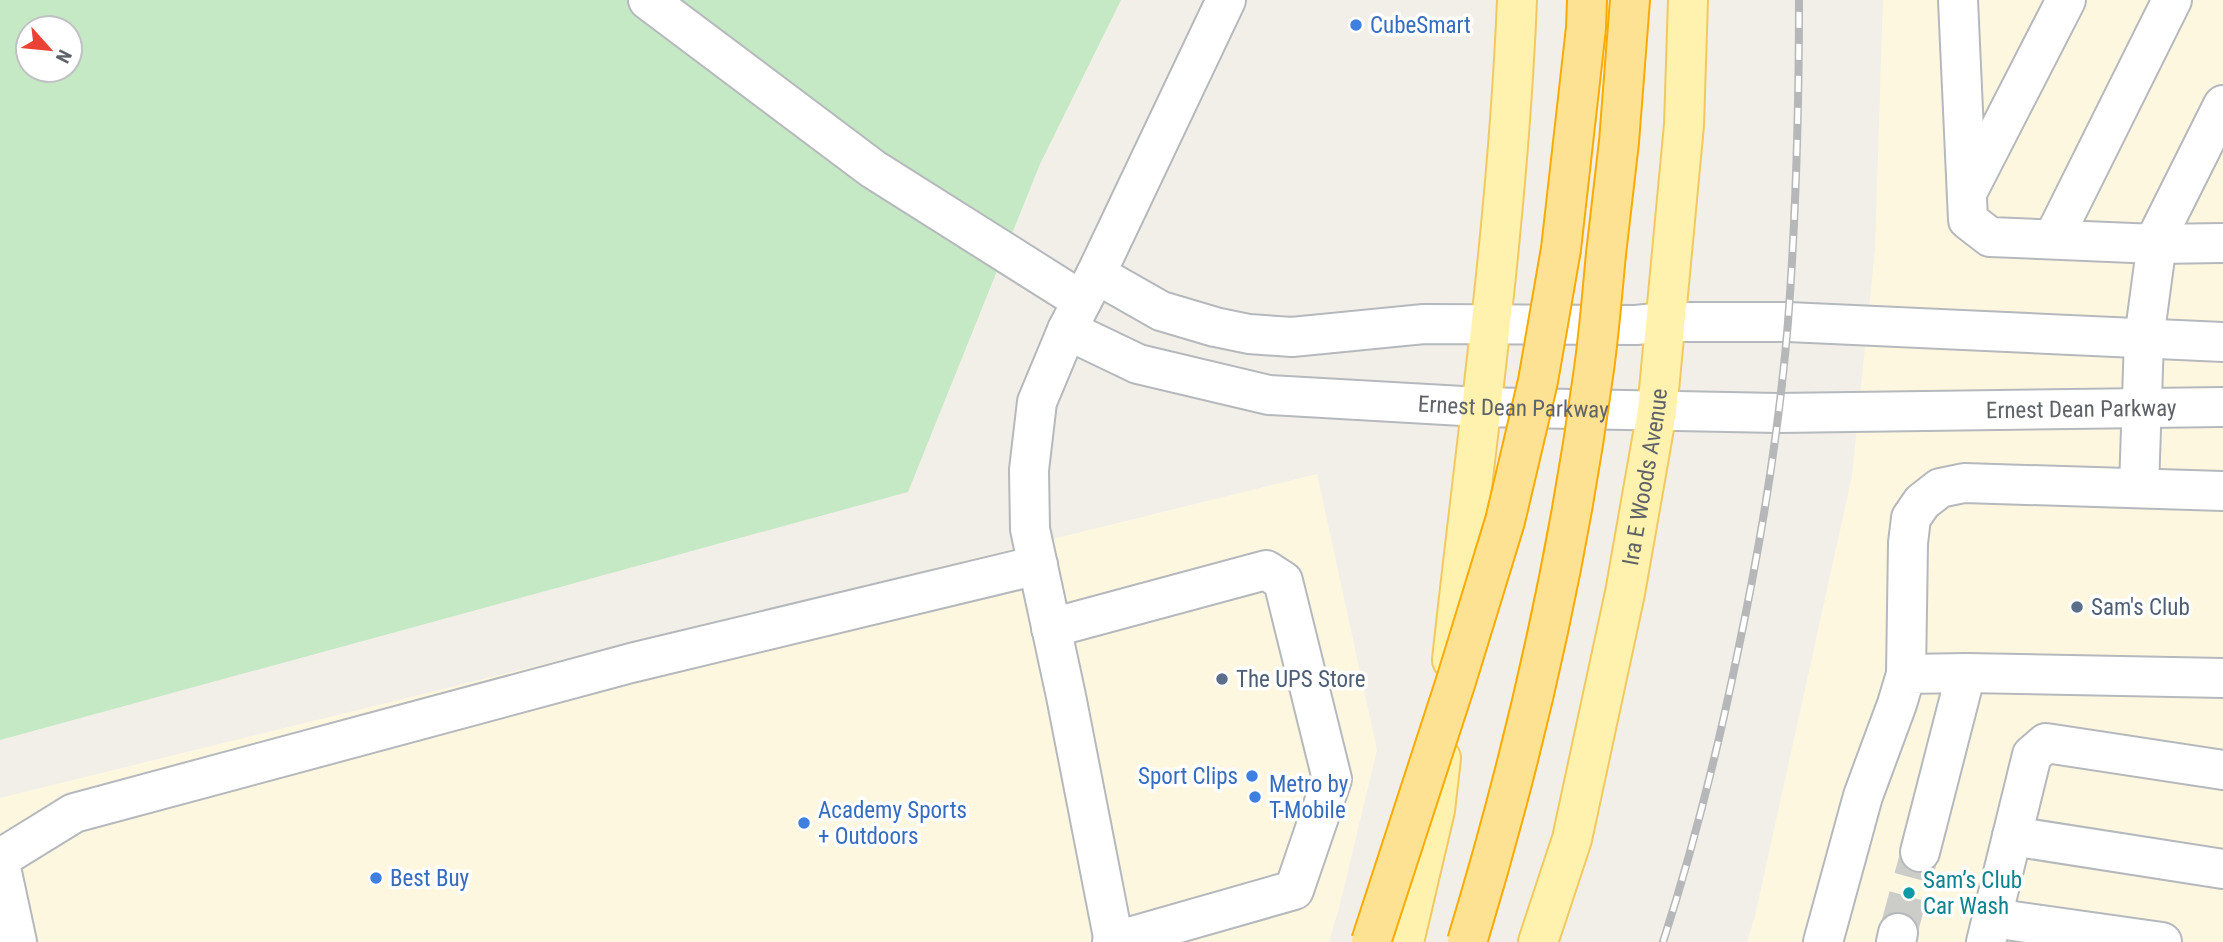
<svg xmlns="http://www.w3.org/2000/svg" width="2223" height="942" viewBox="0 0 2223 942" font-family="'Roboto Condensed',sans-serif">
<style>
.commercial{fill:#fef7e0}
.green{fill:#c5e8c5;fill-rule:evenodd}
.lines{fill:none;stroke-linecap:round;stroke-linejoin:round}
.minor-tunnel{stroke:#ccccc8;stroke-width:38;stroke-dasharray:38 19;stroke-linecap:butt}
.minor-casing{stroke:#b5b8bc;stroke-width:42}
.major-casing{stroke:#f2c960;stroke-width:42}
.highway-casing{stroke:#f9ab00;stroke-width:42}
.minor{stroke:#fff;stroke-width:38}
.major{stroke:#fff2af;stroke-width:38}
.highway{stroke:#fde293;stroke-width:38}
.rail-casing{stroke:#b6b7b8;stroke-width:8}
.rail{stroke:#fff;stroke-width:5;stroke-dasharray:16;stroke-linecap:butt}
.highway-bridge-casing{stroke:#f9ab00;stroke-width:42;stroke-linecap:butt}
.highway-bridge{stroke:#fde293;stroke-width:38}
.shop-dot{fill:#3f7fe0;stroke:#fff;stroke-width:2.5}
.service-dot{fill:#5c6f8a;stroke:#fff;stroke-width:2.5}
.culture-dot{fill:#0f9aa8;stroke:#fff;stroke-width:2.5}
.labels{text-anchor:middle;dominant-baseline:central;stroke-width:7;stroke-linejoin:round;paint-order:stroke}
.shop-label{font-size:23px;fill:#366cbe;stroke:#fff;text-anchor:start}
.street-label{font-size:23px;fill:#5f6368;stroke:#fff}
.service-label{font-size:23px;fill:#4e5e75;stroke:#fff;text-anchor:start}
.culture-label{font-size:23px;fill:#0d838f;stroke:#fff;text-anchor:start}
</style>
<rect width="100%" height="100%" fill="#f1efe8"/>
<!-- commercial -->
<g class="commercial">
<path d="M1883 0H2223V942H1747L1755 916 1852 476 1875 249Z"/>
<path d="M1317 474 1377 750 1339 908 1329 942H0V798Z"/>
</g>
<!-- green -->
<path class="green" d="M0 0H1121L1040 164 908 492 0 740ZM28 28H70V70H28Z"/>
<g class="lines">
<!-- minor-tunnel -->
<path class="minor-tunnel" d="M1898 933 1920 852"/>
<defs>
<g id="minor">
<path d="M648 0 873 169 1082 301"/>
<path d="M1958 0 1968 220 1990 237 2156 244 2223 243"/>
<path d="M1968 191 2066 0"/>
<path d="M2053 239 2172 0"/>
<path d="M1096 274 1161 311 1215 327 1249 334 1292 337 1424 324 1636 325 1665 322H1788L2223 342"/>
<path id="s1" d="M1067 330 1138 364 1269 395 1480 407 1778 413 2223 407"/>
<path d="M2139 488 2144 339 2158 235 2223 105"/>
<path d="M1051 628 1266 570 1283 581 1332 779 1294 890 1112 942"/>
<path d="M1906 674 1908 543 1911 518 1922 502 1940 488 1964 483 2223 491"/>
<path d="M2012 836 2223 869"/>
<path d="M1920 852 1966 673"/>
<path d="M0 856 9 853 74 813 631 663 1038 565"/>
<path d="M0 863 17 942"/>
<path d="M1992 918 2162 942"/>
<path d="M1114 942 1066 696 1030 529 1029 470 1037 402 1067 330 1096 274 1226 0"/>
<path d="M1823 942 1863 796 1897 704 1906 674 1966 673 2223 678"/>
<path d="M1896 942 1898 933"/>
<path d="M1986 942 2032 755 2046 743 2223 770"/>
</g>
<g id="major">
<path d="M1452 660C1476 440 1508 221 1517 0"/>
<path d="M1404 942 1435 810 1441 758"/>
<path id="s2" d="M1538 942 1572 839 1625 593 1657 411 1684 125 1688 0"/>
</g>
<g id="highway">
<path d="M1561 249 1586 28 1587 0"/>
<path d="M1606 254 1619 142 1630 0"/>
</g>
</defs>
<!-- minor casing -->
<use href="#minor" class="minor-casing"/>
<!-- major casing -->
<use href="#major" class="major-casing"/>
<!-- highway casing -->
<use href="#highway" class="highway-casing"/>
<!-- minor -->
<use href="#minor" class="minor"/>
<!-- major -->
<use href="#major" class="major"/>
<!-- highway -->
<use href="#highway" class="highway"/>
<defs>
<path id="rail" d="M1663 942C1694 846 1718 749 1738 651 1761 542 1779 432 1788 322 1796 215 1799 107 1799 0"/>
</defs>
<!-- rail casing -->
<use href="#rail" class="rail-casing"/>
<!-- rail -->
<use href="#rail" class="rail"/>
<defs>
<g id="highway-bridge">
<path d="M1371 942 1456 681 1505 521 1538 381 1561 249"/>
<path d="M1467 942C1523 758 1567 567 1593 376 1599 336 1602 295 1606 254"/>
</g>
</defs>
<!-- highway-bridge casing -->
<use href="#highway-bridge" class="highway-bridge-casing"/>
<!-- highway-bridge -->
<use href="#highway-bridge" class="highway-bridge"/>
</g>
<!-- markers -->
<g class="shop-dot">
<circle cx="1356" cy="25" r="7"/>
<circle cx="1252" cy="776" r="7"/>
<circle cx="1255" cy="797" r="7"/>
<circle cx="804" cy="823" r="7"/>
<circle cx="376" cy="878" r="7"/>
</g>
<g class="service-dot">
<circle cx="2077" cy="607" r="7"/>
<circle cx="1222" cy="679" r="7"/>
</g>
<circle class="culture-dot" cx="1909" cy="893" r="7"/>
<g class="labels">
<!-- shop labels -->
<g class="shop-label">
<text x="1370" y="25">CubeSmart</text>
<text x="1238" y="776" text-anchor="end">Sport Clips</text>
<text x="1269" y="784">Metro by<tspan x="1269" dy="26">T-Mobile</tspan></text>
<text x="818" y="810">Academy Sports<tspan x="818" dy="26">+ Outdoors</tspan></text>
<text x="390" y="878">Best Buy</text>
</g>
<!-- street labels -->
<g class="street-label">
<text stroke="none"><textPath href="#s1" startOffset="458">Ernest Dean Parkway</textPath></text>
<text stroke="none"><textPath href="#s1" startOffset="1026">Ernest Dean Parkway</textPath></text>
<text stroke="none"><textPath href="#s2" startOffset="478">Ira E Woods Avenue</textPath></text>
</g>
<!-- service labels -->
<g class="service-label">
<text x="2091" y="607">Sam's Club</text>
<text x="1236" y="679">The UPS Store</text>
</g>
<!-- culture labels -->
<g class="culture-label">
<text x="1923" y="880">Sam’s Club<tspan x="1923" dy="26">Car Wash</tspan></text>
</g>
</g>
<!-- north arrow -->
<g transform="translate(49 49) rotate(117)"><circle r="33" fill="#ffffff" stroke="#bfc1c3" stroke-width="2"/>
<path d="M0-5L12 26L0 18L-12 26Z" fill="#ea4335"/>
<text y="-10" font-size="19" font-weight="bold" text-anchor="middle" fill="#5f6368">N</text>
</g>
</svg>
